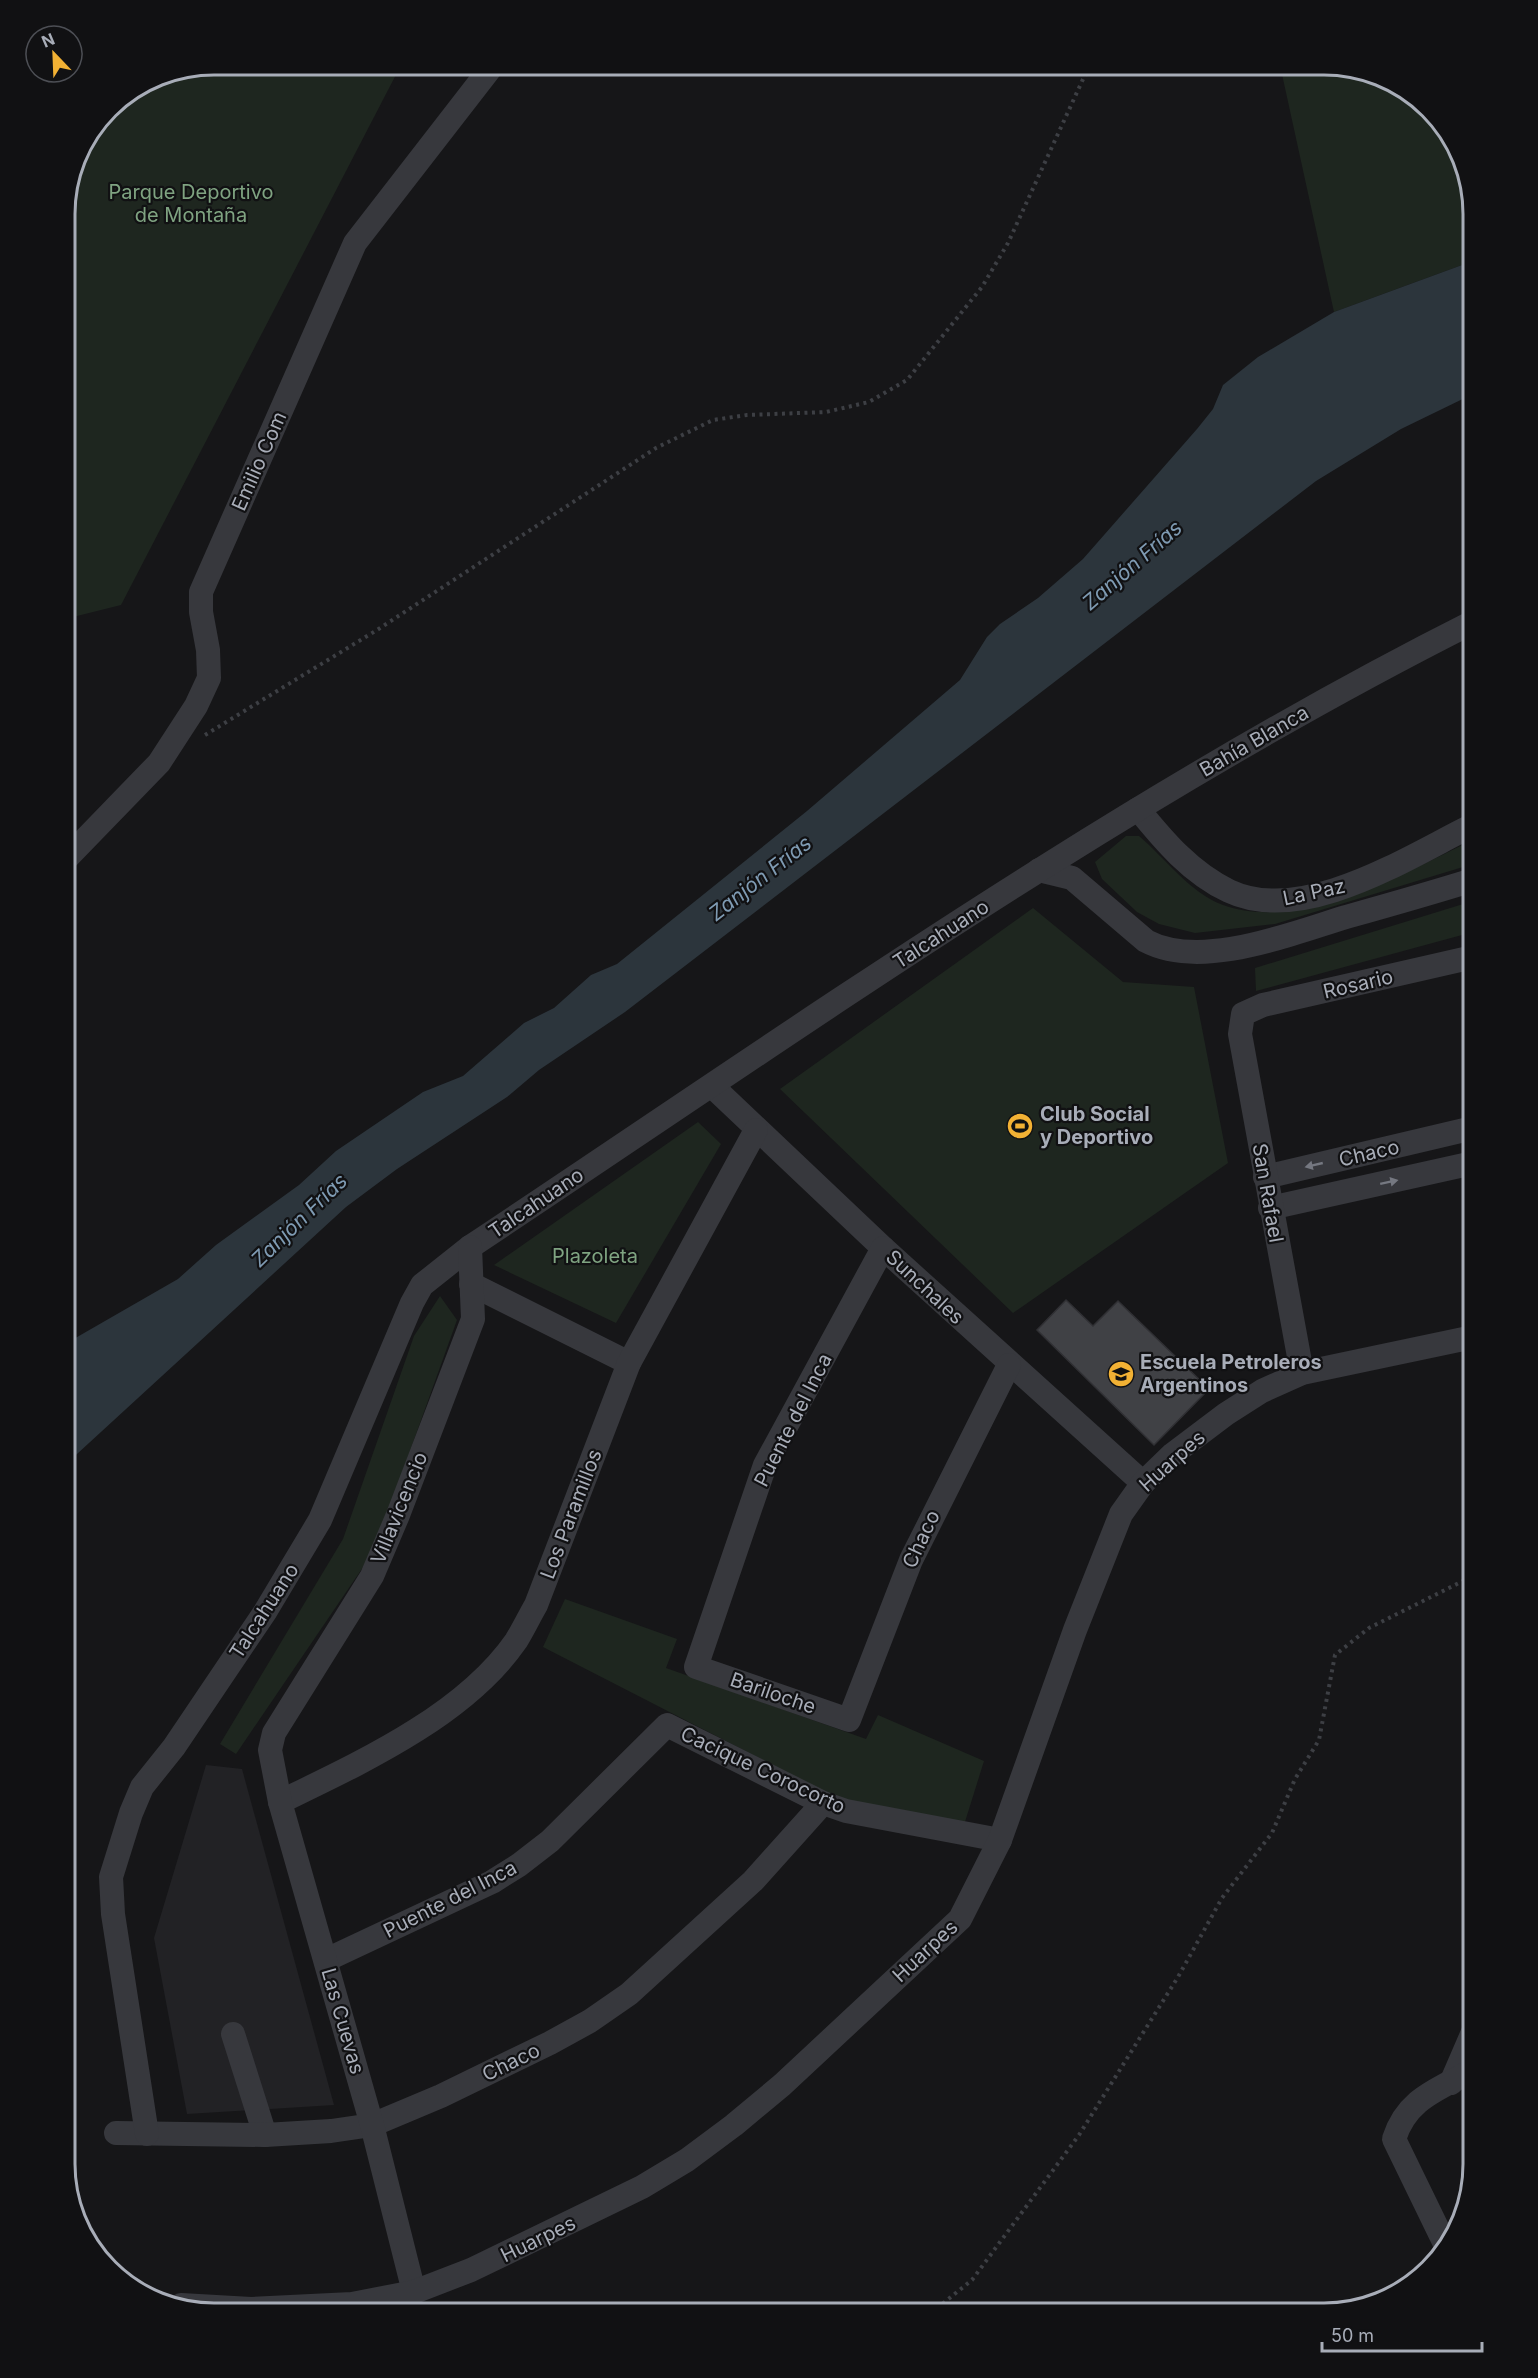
<svg xmlns="http://www.w3.org/2000/svg" width="1538" height="2378" viewBox="0 0 1538 2378" font-family="Inter,sans-serif">
<style>
.built{fill:#222225}
.green{fill:#1e261f}
.water{fill:#2c353c}
.building{fill:#404145;stroke:#303034;stroke-width:1.5}
.lines{fill:none;stroke-linecap:round;stroke-linejoin:round}
.path{stroke:#3d3f44;stroke-width:4;stroke-dasharray:3 4.5;stroke-linecap:butt}
.minor{stroke:#37383d;stroke-width:24}
.oneway{fill:#757881}
.labels{text-anchor:middle;dominant-baseline:central;stroke-width:4.5;stroke-linejoin:round;paint-order:stroke}
.park-label{font-size:20px;fill:#7fa381;stroke:#111113}
.street-label{font-size:20px;fill:#a8adb8;stroke:#111113}
.poi-label{font-size:20px;font-weight:bold;fill:#a8adb8;stroke:#111113;text-anchor:start}
.water-label{font-size:21px;font-style:italic;fill:#7f9bb3;stroke:#111113}
.rim{fill:none;stroke:#a8adb8;stroke-width:3}
</style>
<rect width="100%" height="100%" fill="#161618"/>
<!-- built -->
<path class="built" d="M206 1765 242 1769 334 2105 187 2114 154 1938Z"/>
<!-- green -->
<g class="green">
<path d="M214 65H401L121 605 65 619V204L76 156 108 108 157 76Z"/>
<path d="M1280 65H1334L1407 90 1458 147 1473 214V261L1334 312Z"/>
<path d="M1126 836H1139C1165 858 1190 893 1223 905 1301 933 1405 872 1473 840V864L1275 924 1195 933 1159 924 1137 912 1102 879 1095 862Z"/>
<path d="M1473 901V932L1256 991 1255 968Z"/>
<path d="M1033 908 1123 982 1194 987 1228 1163 1013 1313 780 1089Z"/>
<path d="M698 1122 721 1144 616 1323 494 1265Z"/>
<path d="M440 1296 457 1320 374 1551 236 1754 220 1744 343 1539 414 1336Z"/>
<path d="M565 1599 677 1639 666 1668 866 1739 878 1715 984 1761 964 1825 835 1797 543 1647Z"/>
</g>
<!-- water -->
<path class="water" d="M1473 261V394L1401 429 1316 481 625 1012 539 1070 507 1097 397 1169 346 1207 65 1465V1344L178 1279 216 1245 299 1185 336 1151 423 1092 463 1076 524 1023 554 1008 591 975 617 964 807 811 960 680 987 637 1000 624 1038 598 1083 559 1197 429 1213 409 1223 385 1258 357 1334 312Z"/>
<!-- building -->
<path class="building" d="M1066 1300 1093 1326 1118 1301 1209 1389 1154 1445 1037 1330Z"/>
<g class="lines">
<!-- path -->
<g class="path">
<path d="M205 735 377 630 656 448 713 420 747 415 826 412 869 402 907 380 982 287 1008 243 1084 77 1094 65"/>
<path d="M931 2313 972 2280 1079 2135 1178 1977 1222 1898 1272 1833 1295 1779 1319 1740 1335 1655 1369 1628 1473 1576"/>
</g>
<!-- minor -->
<g class="minor">
<path d="M1138 809C1164 841 1191 873 1229 891 1303 926 1408 857 1473 825"/>
<path d="M65 860 159 763 196 706 209 678 208 650 201 612V592L355 243 493 65"/>
<path d="M1039 870 1072 878 1146 941C1201 970 1290 934 1346 917 1389 905 1431 893 1473 880"/>
<path d="M712 1086 883 1248 1143 1483"/>
<path d="M1265 1177 1473 1128"/>
<path d="M1270 1208 1473 1163"/>
<path d="M883 1248 765 1465 696 1667 849 1720 911 1560 1009 1365"/>
<path d="M471 1284 629 1363"/>
<path d="M1302 1373 1240 1034 1243 1014 1263 1005 1473 957"/>
<path d="M280 1802C360 1763 464 1716 516 1641 523 1630 529 1617 536 1605L629 1363 756 1130"/>
<path d="M326 1960 492 1882 519 1865 550 1841 667 1725 823 1803 846 1811 1000 1840"/>
<path d="M233 2034 265 2135"/>
<path d="M1451 2083 1473 2032"/>
<path d="M116 2133 265 2135 331 2131 372 2125 441 2096 550 2043 590 2021 629 1994 753 1881 823 1803"/>
<path d="M147 2134 113 1914 111 1877 131 1813 142 1787 174 1747 265 1612 320 1520 412 1303 422 1285 470 1247C798 1029 1121 799 1473 622"/>
<path d="M1447 2248 1394 2139C1407 2098 1438 2090 1473 2070"/>
<path d="M414 2292 372 2125 280 1802 270 1750 274 1733 372 1576 398 1515 473 1319 470 1247"/>
<path d="M181 2305 251 2309 352 2304 414 2292 471 2270 642 2187 687 2160 734 2125 782 2085 960 1919 1000 1840 1075 1630 1121 1514 1143 1483 1173 1454 1226 1414 1262 1391 1302 1373 1473 1337"/>
</g>
</g>
<!-- one-way arrows -->
<defs><path id="oneway-solid" d="M-6-.8H1V-3.2L6.5 0L1 3.2V.8H-6Z" transform="scale(1.5)"/></defs>
<g class="oneway">
<use href="#oneway-solid" transform="translate(1314 1165) rotate(167)"/>
<use href="#oneway-solid" transform="translate(1389 1182) rotate(-12)"/>
</g>
<!-- icons -->
<defs>
<symbol id="stadium-disc" viewBox="-11 -11 22 22"><circle r="9.5" fill="#f2b134" stroke="#111113"/><path d="M0-5a6.5 5 0 1 0 0 10a6.5 5 0 1 0 0-10ZM-3.5-1.8h7v3.6h-7Z" fill="#111"/></symbol>
<symbol id="school-disc" viewBox="-11 -11 22 22"><circle r="9.5" fill="#f2b134" stroke="#111113"/><path d="M0-5L7-2L0 1L-7-2ZM-4 1L0 2.5L4 1V4Q0 6-4 4Z" fill="#111"/></symbol>
</defs>
<g fill-rule="evenodd">
<use href="#stadium-disc" x="1005" y="1111" width="30" height="30"/>
<use href="#school-disc" x="1106" y="1359" width="30" height="30"/>
</g>
<g class="labels">
<!-- park labels -->
<g class="park-label">
<text x="191" y="192">Parque Deportivo<tspan x="191" dy="23">de Montaña</tspan></text>
<text x="595" y="1256">Plazoleta</text>
</g>
<!-- street labels -->
<g class="street-label">
<text transform="translate(259 461) rotate(-66)">Emilio Com</text>
<text transform="translate(1254 741) rotate(-30)">Bahía Blanca</text>
<text transform="translate(1314 892) rotate(-12)">La Paz</text>
<text transform="translate(941 934) rotate(-33)">Talcahuano</text>
<text transform="translate(1358 984) rotate(-13)">Rosario</text>
<text transform="translate(1369 1153) rotate(-13)">Chaco</text>
<text transform="translate(1268 1193) rotate(80)">San Rafael</text>
<text transform="translate(536 1203) rotate(-34)">Talcahuano</text>
<text transform="translate(925 1287) rotate(43)">Sunchales</text>
<text transform="translate(793 1420) rotate(-63)">Puente del Inca</text>
<text transform="translate(1172 1461) rotate(-42)">Huarpes</text>
<text transform="translate(399 1508) rotate(-68)">Villavicencio</text>
<text transform="translate(571 1514) rotate(-69)">Los Paramillos</text>
<text transform="translate(921 1539) rotate(-65)">Chaco</text>
<text transform="translate(264 1611) rotate(-57)">Talcahuano</text>
<text transform="translate(773 1693) rotate(19)">Bariloche</text>
<text transform="translate(763 1770) rotate(25)">Cacique Corocorto</text>
<text transform="translate(450 1899) rotate(-27)">Puente del Inca</text>
<text transform="translate(925 1951) rotate(-43)">Huarpes</text>
<text transform="translate(343 2021) rotate(74)">Las Cuevas</text>
<text transform="translate(511 2062) rotate(-26)">Chaco</text>
<text transform="translate(538 2239) rotate(-26)">Huarpes</text>
</g>
<!-- poi labels -->
<g class="poi-label">
<text x="1040" y="1114">Club Social<tspan x="1040" dy="23">y Deportivo</tspan></text>
<text x="1140" y="1362">Escuela Petroleros<tspan x="1140" dy="23">Argentinos</tspan></text>
</g>
<!-- water labels -->
<g class="water-label">
<text transform="translate(1132 565) rotate(-41)">Zanjón Frías</text>
<text transform="translate(760 878) rotate(-38)">Zanjón Frías</text>
<text transform="translate(299 1220) rotate(-44)">Zanjón Frías</text>
</g>
</g>
<!-- crop -->
<path d="M0 0H1538V2378H0ZM214 75H1324A139 139 0 0 1 1463 214V2164A139 139 0 0 1 1324 2303H214A139 139 0 0 1 75 2164V214A139 139 0 0 1 214 75Z" fill="#111113" fill-rule="evenodd"/>
<path class="rim" d="M214 75H1324A139 139 0 0 1 1463 214V2164A139 139 0 0 1 1324 2303H214A139 139 0 0 1 75 2164V214A139 139 0 0 1 214 75Z"/>
<!-- north arrow -->
<g transform="translate(54 54) rotate(337)"><circle r="28" fill="#111113" stroke="#4d4f55" stroke-width="1.5"/>
<path d="M0-4.5L10 22L0 15L-10 22Z" fill="#f2b134"/>
<text y="-9" font-size="16" font-weight="bold" text-anchor="middle" fill="#a8adb8">N</text>
</g>
<!-- scale -->
<path d="M1322 2342v9h160v-9" fill="none" stroke="#a8adb8" stroke-width="3"/>
<text x="1331" y="2342" font-size="18" fill="#a8adb8" stroke="#111113" stroke-width="4.5" paint-order="stroke">50 m</text>
</svg>
